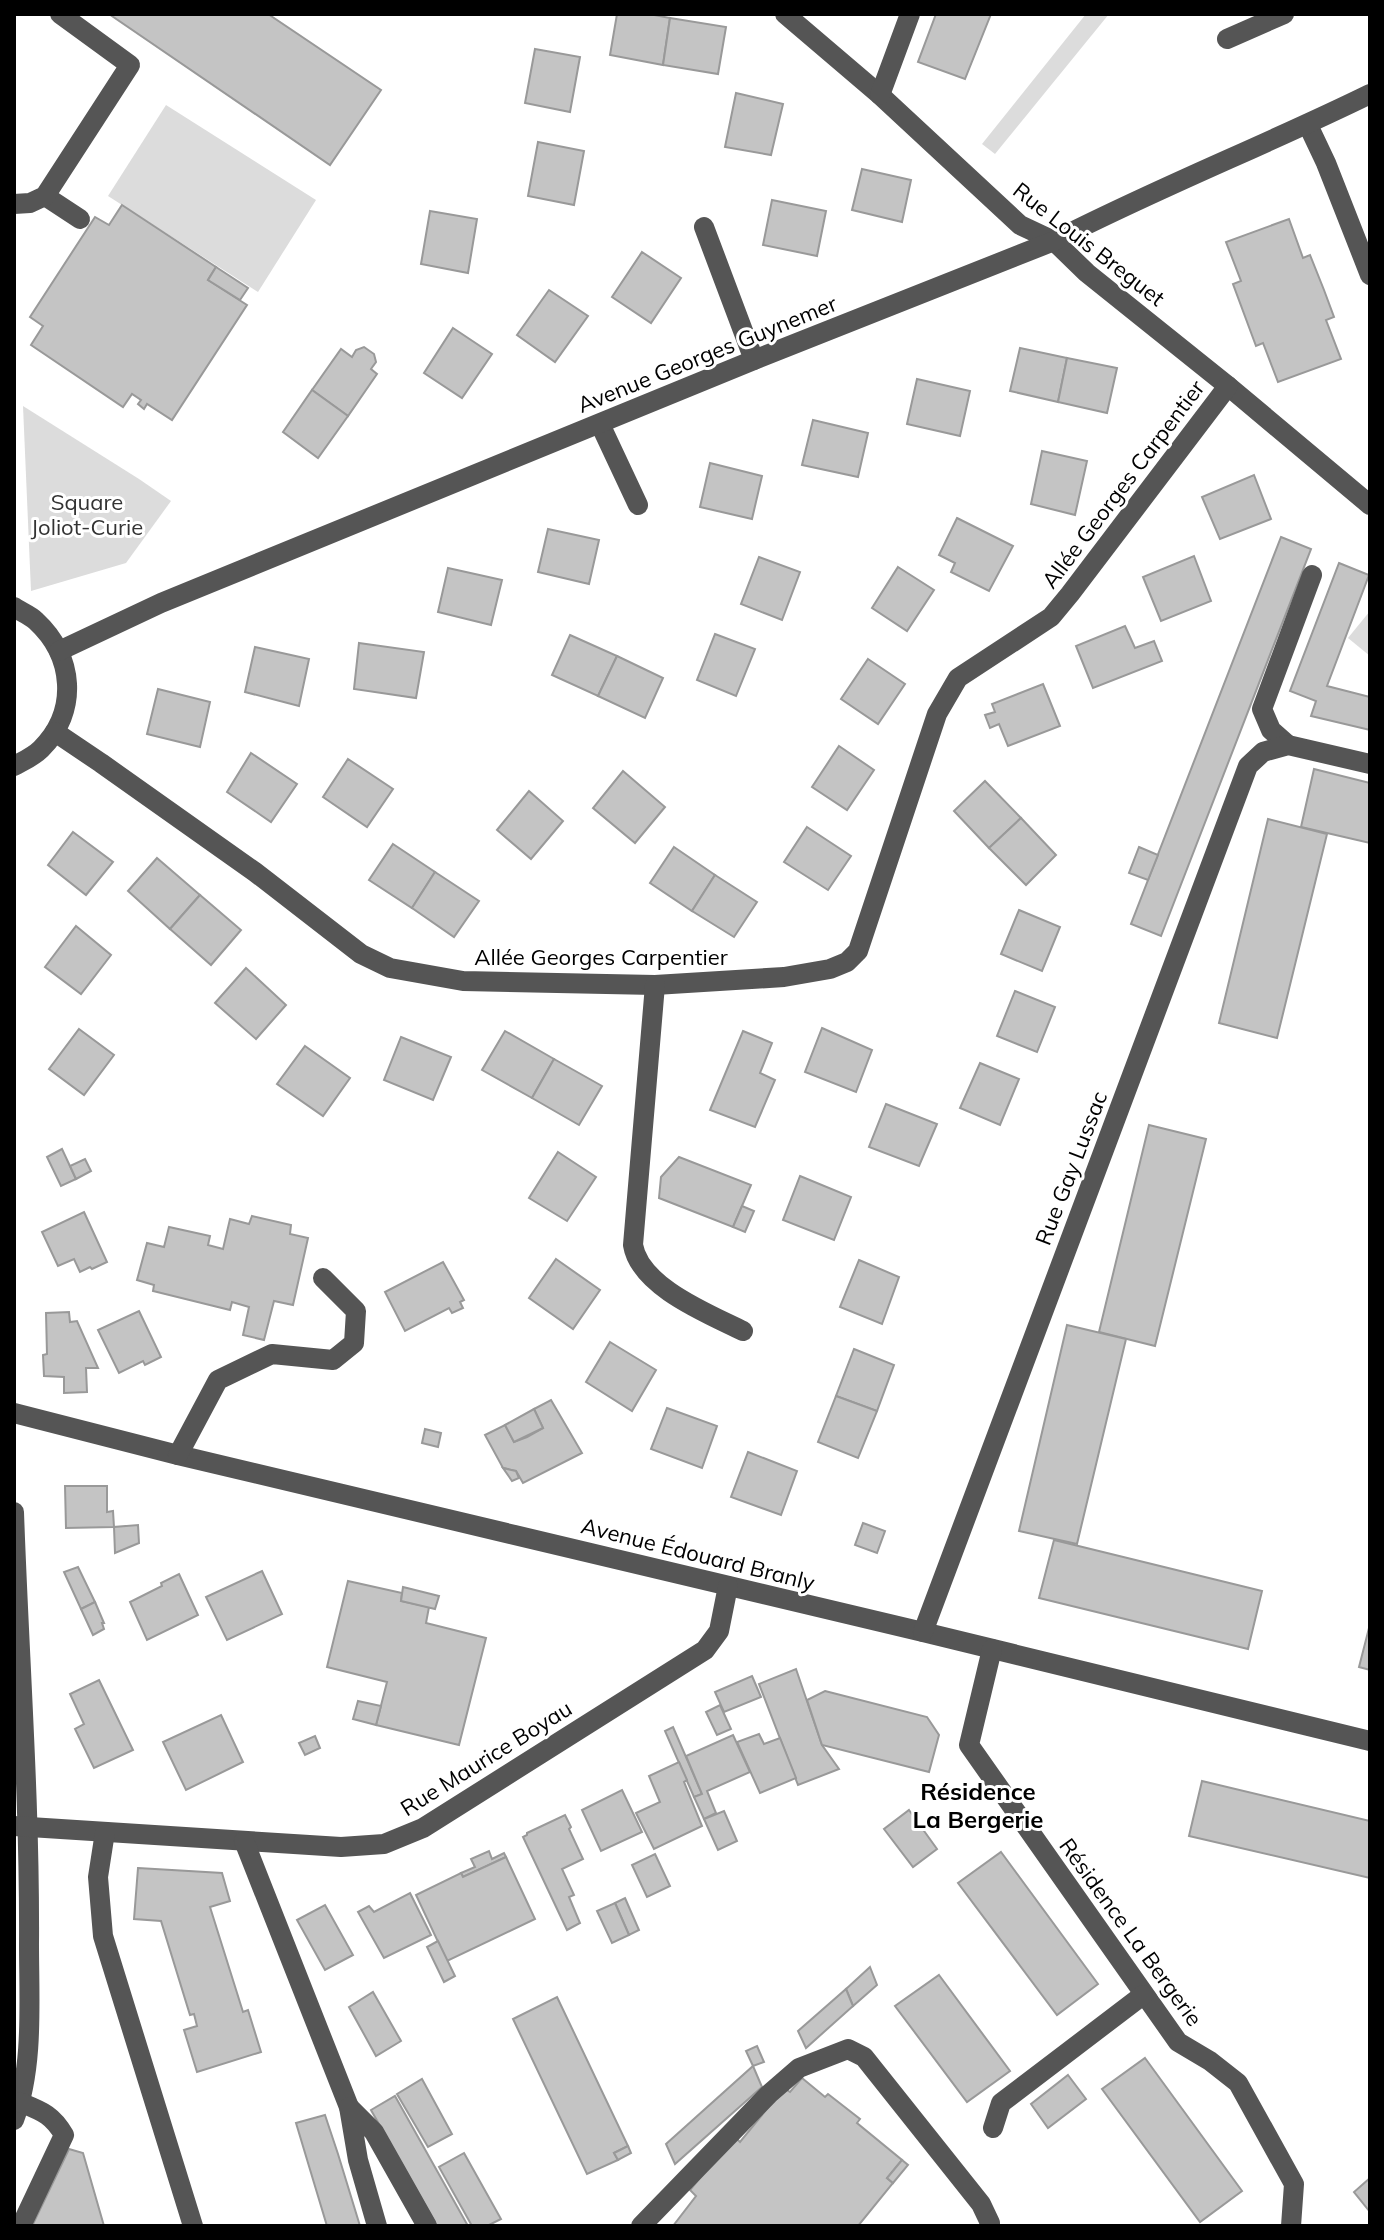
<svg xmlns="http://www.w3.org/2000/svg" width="1384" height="2240" viewBox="0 0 1384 2240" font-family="Mulish,sans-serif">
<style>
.green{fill:#dcdcdc}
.building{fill:#c4c4c4;stroke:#999;stroke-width:2}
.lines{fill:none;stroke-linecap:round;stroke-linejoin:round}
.minor{stroke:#555;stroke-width:20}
.labels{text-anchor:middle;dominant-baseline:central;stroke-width:6;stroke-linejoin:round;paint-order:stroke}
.street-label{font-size:22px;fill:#000;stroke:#fff}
.park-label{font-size:22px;fill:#333;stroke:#fff}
.neighbourhood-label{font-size:24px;font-weight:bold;fill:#000;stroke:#fff}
</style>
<rect width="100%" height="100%" fill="#fff"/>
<!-- green -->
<g class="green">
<path d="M1086 14H1109L995 154 982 144Z"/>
<path d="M166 105 316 200 258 292 108 196Z"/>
<path d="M23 406 139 479 171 501 126 563 31 591Z"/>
<path d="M1370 611V656L1348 638Z"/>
</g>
<!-- building -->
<g class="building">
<path d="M109 14H268L381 90 330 165Z"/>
<path d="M617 14H649L670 18 663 65 610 55Z"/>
<path d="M936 14H991L965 79 918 62Z"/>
<path d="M670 18 726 27 718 74 663 65Z"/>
<path d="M535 49 580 57 570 112 525 103Z"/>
<path d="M736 93 783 104 771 155 725 147Z"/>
<path d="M538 142 584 151 574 205 528 196Z"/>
<path d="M862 169 911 180 902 222 852 210Z"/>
<path d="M772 200 826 211 817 256 763 245Z"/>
<path d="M122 205 216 267 208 280 247 305 172 420 147 404 144 409 138 404 141 400 132 394 123 407 31 345 43 326 30 317 95 217 109 225Z"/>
<path d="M430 211 477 219 468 273 421 264Z"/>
<path d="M1289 219 1303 258 1310 255 1324 290 1334 317 1326 320 1341 359 1278 382 1263 343 1256 346 1233 284 1241 281 1226 242Z"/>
<path d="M642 252 681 278 651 323 612 297Z"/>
<path d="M216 267 248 288 240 300 208 280Z"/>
<path d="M549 290 588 316 555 362 517 335Z"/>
<path d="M453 328 492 354 462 398 424 373Z"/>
<path d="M364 347 374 354 376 362 371 369 377 374 348 416 312 390 341 349 352 357 356 350Z"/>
<path d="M1020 348 1067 358 1058 402 1010 391Z"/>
<path d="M1067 358 1117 368 1107 413 1058 402Z"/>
<path d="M917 379 970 391 960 436 907 424Z"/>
<path d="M312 390 348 416 318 458 283 432Z"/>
<path d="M813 420 868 433 858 477 802 465Z"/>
<path d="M1042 451 1087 461 1075 515 1031 504Z"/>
<path d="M710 463 762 476 752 519 700 507Z"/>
<path d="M1254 475 1271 519 1220 539 1202 497Z"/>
<path d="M957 518 1013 546 989 591 951 572 955 563 939 555Z"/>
<path d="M548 529 599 540 589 584 538 572Z"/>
<path d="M1281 537 1311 549 1161 936 1131 924Z"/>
<path d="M1194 556 1211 601 1161 621 1143 577Z"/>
<path d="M759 557 800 572 782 620 741 604Z"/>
<path d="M1339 563 1369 575 1327 686 1370 697V730L1311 716 1316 701 1290 691Z"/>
<path d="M898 567 934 590 907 631 872 608Z"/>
<path d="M448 568 502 580 491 625 438 612Z"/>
<path d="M1125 626 1135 648 1154 641 1162 661 1093 688 1076 646Z"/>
<path d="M715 634 755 649 736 696 697 680Z"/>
<path d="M570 635 617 656 598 696 552 675Z"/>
<path d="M359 643 424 652 416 698 354 689Z"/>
<path d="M255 647 309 659 299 706 245 692Z"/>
<path d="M617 656 663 678 645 718 598 696Z"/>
<path d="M868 659 905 684 878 724 841 699Z"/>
<path d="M1043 684 1060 726 1008 746 999 724 990 728 985 715 995 712 992 704Z"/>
<path d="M158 689 210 702 200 747 147 734Z"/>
<path d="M839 746 874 770 847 810 812 787Z"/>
<path d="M251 753 297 784 271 822 227 792Z"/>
<path d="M348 759 393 789 367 827 323 797Z"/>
<path d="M1314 769 1370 783V843L1301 827Z"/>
<path d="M623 771 665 807 635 843 593 808Z"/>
<path d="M985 781 1021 818 989 848 954 811Z"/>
<path d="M529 791 563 821 531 859 497 830Z"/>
<path d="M1021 818 1056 855 1026 885 989 848Z"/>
<path d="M1268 819 1327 834 1277 1038 1219 1023Z"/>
<path d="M807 827 851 856 828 890 784 862Z"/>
<path d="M73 832 113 862 86 895 48 865Z"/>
<path d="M393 844 435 872 412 908 369 880Z"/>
<path d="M674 847 715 875 692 911 650 883Z"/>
<path d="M1139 847 1158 855 1148 880 1129 873Z"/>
<path d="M157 858 200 895 170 929 128 891Z"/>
<path d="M435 872 479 901 454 937 412 908Z"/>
<path d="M715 875 757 902 734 937 692 911Z"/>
<path d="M200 895 241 930 211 965 170 929Z"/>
<path d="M1019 910 1060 927 1042 971 1001 954Z"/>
<path d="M76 926 111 955 81 994 45 967Z"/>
<path d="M246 968 286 1005 256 1039 215 1003Z"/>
<path d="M1015 991 1055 1007 1037 1052 997 1036Z"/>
<path d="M822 1028 872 1050 856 1092 805 1072Z"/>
<path d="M79 1029 114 1055 84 1095 49 1069Z"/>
<path d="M505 1031 554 1059 532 1098 482 1070Z"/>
<path d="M743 1031 772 1043 760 1073 775 1080 755 1127 710 1110Z"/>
<path d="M401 1037 451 1057 433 1100 384 1080Z"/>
<path d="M305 1046 350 1078 323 1116 277 1084Z"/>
<path d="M554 1059 602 1086 579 1125 532 1098Z"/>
<path d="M980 1063 1019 1079 1000 1125 960 1108Z"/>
<path d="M886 1104 937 1124 919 1166 869 1147Z"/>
<path d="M1149 1125 1206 1139 1155 1346 1099 1332Z"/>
<path d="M62 1149 76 1179 61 1186 47 1157Z"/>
<path d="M558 1152 596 1177 567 1221 529 1198Z"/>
<path d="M679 1157 751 1185 733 1227 659 1198 661 1177Z"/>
<path d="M85 1159 91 1171 76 1179 70 1166Z"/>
<path d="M800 1176 851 1197 834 1240 783 1220Z"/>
<path d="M742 1206 754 1211 745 1232 733 1227Z"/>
<path d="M84 1212 107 1262 92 1269 90 1267 80 1272 74 1259 58 1266 42 1232Z"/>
<path d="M252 1216 291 1225 290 1234 308 1238 293 1305 274 1301 264 1340 243 1335 249 1307 232 1302 230 1310 153 1291 154 1285 137 1280 147 1243 164 1247 169 1227 210 1236 208 1245 223 1249 230 1219 249 1224Z"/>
<path d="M556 1259 600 1290 573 1329 529 1298Z"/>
<path d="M859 1260 899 1277 882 1324 840 1307Z"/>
<path d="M443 1262 464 1300 460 1302 463 1308 452 1313 449 1308 405 1331 385 1292Z"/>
<path d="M139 1311 161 1357 145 1365 143 1361 119 1373 98 1330Z"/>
<path d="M69 1312 70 1322 77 1321 98 1368H86L87 1392 64 1393V1377L44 1376 43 1355 47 1354 46 1313Z"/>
<path d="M1067 1325 1126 1339 1077 1544 1019 1531Z"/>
<path d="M610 1342 656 1370 632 1411 586 1382Z"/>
<path d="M854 1349 894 1365 877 1411 836 1396Z"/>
<path d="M836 1396 877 1411 858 1458 818 1442Z"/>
<path d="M551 1400 582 1453 523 1483 516 1471 503 1468 485 1435 505 1425 514 1442 527 1437 543 1428 534 1409Z"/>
<path d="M667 1408 717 1426 702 1468 651 1449Z"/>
<path d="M534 1409 543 1428 514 1442 505 1425Z"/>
<path d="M425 1429 441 1433 438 1447 422 1443Z"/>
<path d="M748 1452 797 1471 781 1515 731 1497Z"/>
<path d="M503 1468 516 1471 519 1478 512 1481Z"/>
<path d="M65 1486H107V1512L113 1511 114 1527 66 1528Z"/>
<path d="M863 1523 885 1531 877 1553 855 1545Z"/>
<path d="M138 1525 139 1543 115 1553 114 1527Z"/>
<path d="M1054 1540 1262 1591 1248 1649 1039 1598Z"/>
<path d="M78 1567 95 1602 81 1609 64 1572Z"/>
<path d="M262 1571 282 1614 227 1640 206 1597Z"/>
<path d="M179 1574 198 1615 147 1640 130 1602 162 1586 161 1583Z"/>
<path d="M348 1581 402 1593 401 1601 429 1607 426 1623 486 1638 459 1745 376 1725 387 1682 327 1667Z"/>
<path d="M403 1587 439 1596 435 1609 401 1601Z"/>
<path d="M95 1602 104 1623H102L104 1629 93 1635 81 1609Z"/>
<path d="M1369 1628H1370V1670L1359 1667Z"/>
<path d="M796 1669 822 1745 839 1769 798 1785 759 1684Z"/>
<path d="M752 1676 761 1697 724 1712 715 1692Z"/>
<path d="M99 1680 133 1750 94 1768 75 1729 84 1724 70 1694Z"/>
<path d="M825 1691 927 1717 939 1735 929 1772 822 1745 807 1700Z"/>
<path d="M358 1701 381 1706 376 1725 353 1719Z"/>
<path d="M720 1705 731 1729 717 1735 706 1712Z"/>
<path d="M221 1715 243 1762 186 1790 163 1742Z"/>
<path d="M673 1727 702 1794 694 1797 665 1731Z"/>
<path d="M759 1734 764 1744 780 1738 796 1778 760 1793 737 1742Z"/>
<path d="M733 1735 750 1772 707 1791 716 1813 704 1819 694 1797 702 1794 686 1756Z"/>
<path d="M315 1736 320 1748 305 1755 299 1743Z"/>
<path d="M679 1762 687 1780 684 1782 702 1826 654 1849 636 1813 660 1802 649 1776Z"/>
<path d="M1202 1781 1370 1821V1878L1189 1836Z"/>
<path d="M622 1790 642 1832 601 1851 582 1810Z"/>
<path d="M909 1810 937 1849 913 1867 884 1829Z"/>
<path d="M724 1811 737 1841 718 1850 704 1819Z"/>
<path d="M565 1815 571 1827 569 1829 583 1859 562 1869 574 1895 569 1897 580 1923 567 1930 523 1837 527 1835V1833Z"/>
<path d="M489 1851 492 1859 504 1853 506 1857 463 1877 461 1873 475 1867 471 1859Z"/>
<path d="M1001 1852 1098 1984 1057 2015 958 1883Z"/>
<path d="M655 1854 670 1886 647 1897 632 1865Z"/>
<path d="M506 1857 535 1919 447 1961 416 1895 461 1873 463 1877Z"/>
<path d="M138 1868 222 1873 230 1901 210 1907 243 2012 248 2010 261 2052 197 2072 184 2030 197 2026 194 2014 190 2015 161 1921 134 1919Z"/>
<path d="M410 1893 431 1935 384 1958 358 1912 369 1906 374 1912Z"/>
<path d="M625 1898 639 1930 629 1935 615 1903Z"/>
<path d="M615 1903 629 1935 612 1943 597 1911Z"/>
<path d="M325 1905 353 1955 325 1970 297 1920Z"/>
<path d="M438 1941 455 1976 444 1982 427 1947Z"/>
<path d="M870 1967 877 1985 853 2006 846 1989Z"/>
<path d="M939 1975 1010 2071 967 2102 895 2006Z"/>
<path d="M846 1989 853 2006 806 2048 798 2031Z"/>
<path d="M373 1992 401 2041 376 2056 349 2007Z"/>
<path d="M557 1997 628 2146 614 2153 618 2160 587 2174 513 2019Z"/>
<path d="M757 2046 764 2062 753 2066 746 2051Z"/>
<path d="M1145 2058 1242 2191 1200 2222 1102 2089Z"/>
<path d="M753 2066 762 2087 675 2164 666 2144Z"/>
<path d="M1068 2075 1086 2099 1048 2128 1031 2104Z"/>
<path d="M802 2078 825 2097 828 2094 860 2119 857 2123 902 2160 887 2178 893 2183 858 2226H673L696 2196 690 2190 734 2136 740 2142 784 2088 790 2092Z"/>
<path d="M422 2079 452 2134 428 2147 397 2094Z"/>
<path d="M395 2096 468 2226H437L371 2110Z"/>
<path d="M325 2115 338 2154 360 2226H327L296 2123Z"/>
<path d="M628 2146 631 2153 618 2160 614 2153Z"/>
<path d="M69 2149 83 2153 104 2226H32Z"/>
<path d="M464 2153 501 2219 487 2226H472L439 2167Z"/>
<path d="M902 2160 908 2165 893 2183 887 2178Z"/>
<path d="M1370 2178V2212L1354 2192Z"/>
</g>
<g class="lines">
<!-- minor -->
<g class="minor">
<path d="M785 14 880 95 1020 225 1054 241 1087 273 1228 386 1370 505"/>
<path d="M1227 39 1284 14"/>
<path d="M880 95 910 14"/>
<path d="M1308 125 1326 163 1370 275"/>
<path d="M45 196 80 219"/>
<path d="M14 204 30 203 45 196 130 65 60 14"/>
<path d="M704 227 754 360"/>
<path d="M600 424 638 505"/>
<path d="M14 607C21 612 30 615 36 621 74 656 79 711 41 749 33 757 23 761 14 766"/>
<path d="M59 651 161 603 754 360 1054 241C1157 188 1266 145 1370 94"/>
<path d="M55 732 101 763 255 872 361 954 390 968 463 981 655 985 784 977 830 969 847 962 858 951 937 714 958 678 1051 617 1070 594 1228 386"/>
<path d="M1288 745 1271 730 1262 709 1312 575"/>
<path d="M655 985 633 1245C640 1287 709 1314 743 1331"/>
<path d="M14 1413 178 1455 923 1632 1370 1741"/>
<path d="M178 1455 218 1380 272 1354 333 1360 354 1343 356 1311 323 1278"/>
<path d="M14 1512C19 1657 30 1801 29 1945 29 2001 34 2067 14 2120"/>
<path d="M923 1632 1248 766 1263 752 1288 745 1370 764"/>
<path d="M992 1649 969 1745 1178 2042 1210 2061 1238 2083 1294 2184 1291 2226"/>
<path d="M14 1826 341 1847 384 1844 423 1828 705 1650 719 1631 728 1586"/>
<path d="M105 1832 98 1877 103 1936 193 2226"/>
<path d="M244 1841 349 2107 358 2160 377 2226"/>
<path d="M19 2102C41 2111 52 2114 64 2135L21 2226"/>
<path d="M349 2107 374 2132 427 2226"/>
<path d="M993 2128 1001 2103 1143 1995"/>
<path d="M641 2226 769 2094 799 2068 848 2049 864 2057 981 2204 990 2223 989 2226"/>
</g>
</g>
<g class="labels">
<!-- street labels -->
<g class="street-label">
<text transform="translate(1089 244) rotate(38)">Rue Louis Breguet</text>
<text transform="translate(707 354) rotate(-22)">Avenue Georges Guynemer</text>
<text transform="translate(1123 484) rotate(-53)">Allée Georges Carpentier</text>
<text x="601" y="957">Allée Georges Carpentier</text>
<text transform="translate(1071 1168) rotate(-69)">Rue Gay Lussac</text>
<text transform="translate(698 1554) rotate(14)">Avenue Édouard Branly</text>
<text transform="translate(486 1758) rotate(-32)">Rue Maurice Boyau</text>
<text transform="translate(1131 1932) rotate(54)">Résidence La Bergerie</text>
</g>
<!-- park labels -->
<g class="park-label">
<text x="87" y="502">Square<tspan x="87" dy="25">Joliot-Curie</tspan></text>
</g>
<!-- neighbourhood labels -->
<g class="neighbourhood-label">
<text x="978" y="1791">Résidence<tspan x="978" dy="28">La Bergerie</tspan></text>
</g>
</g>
<!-- border -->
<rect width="1384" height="2240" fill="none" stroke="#000000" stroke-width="32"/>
</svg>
